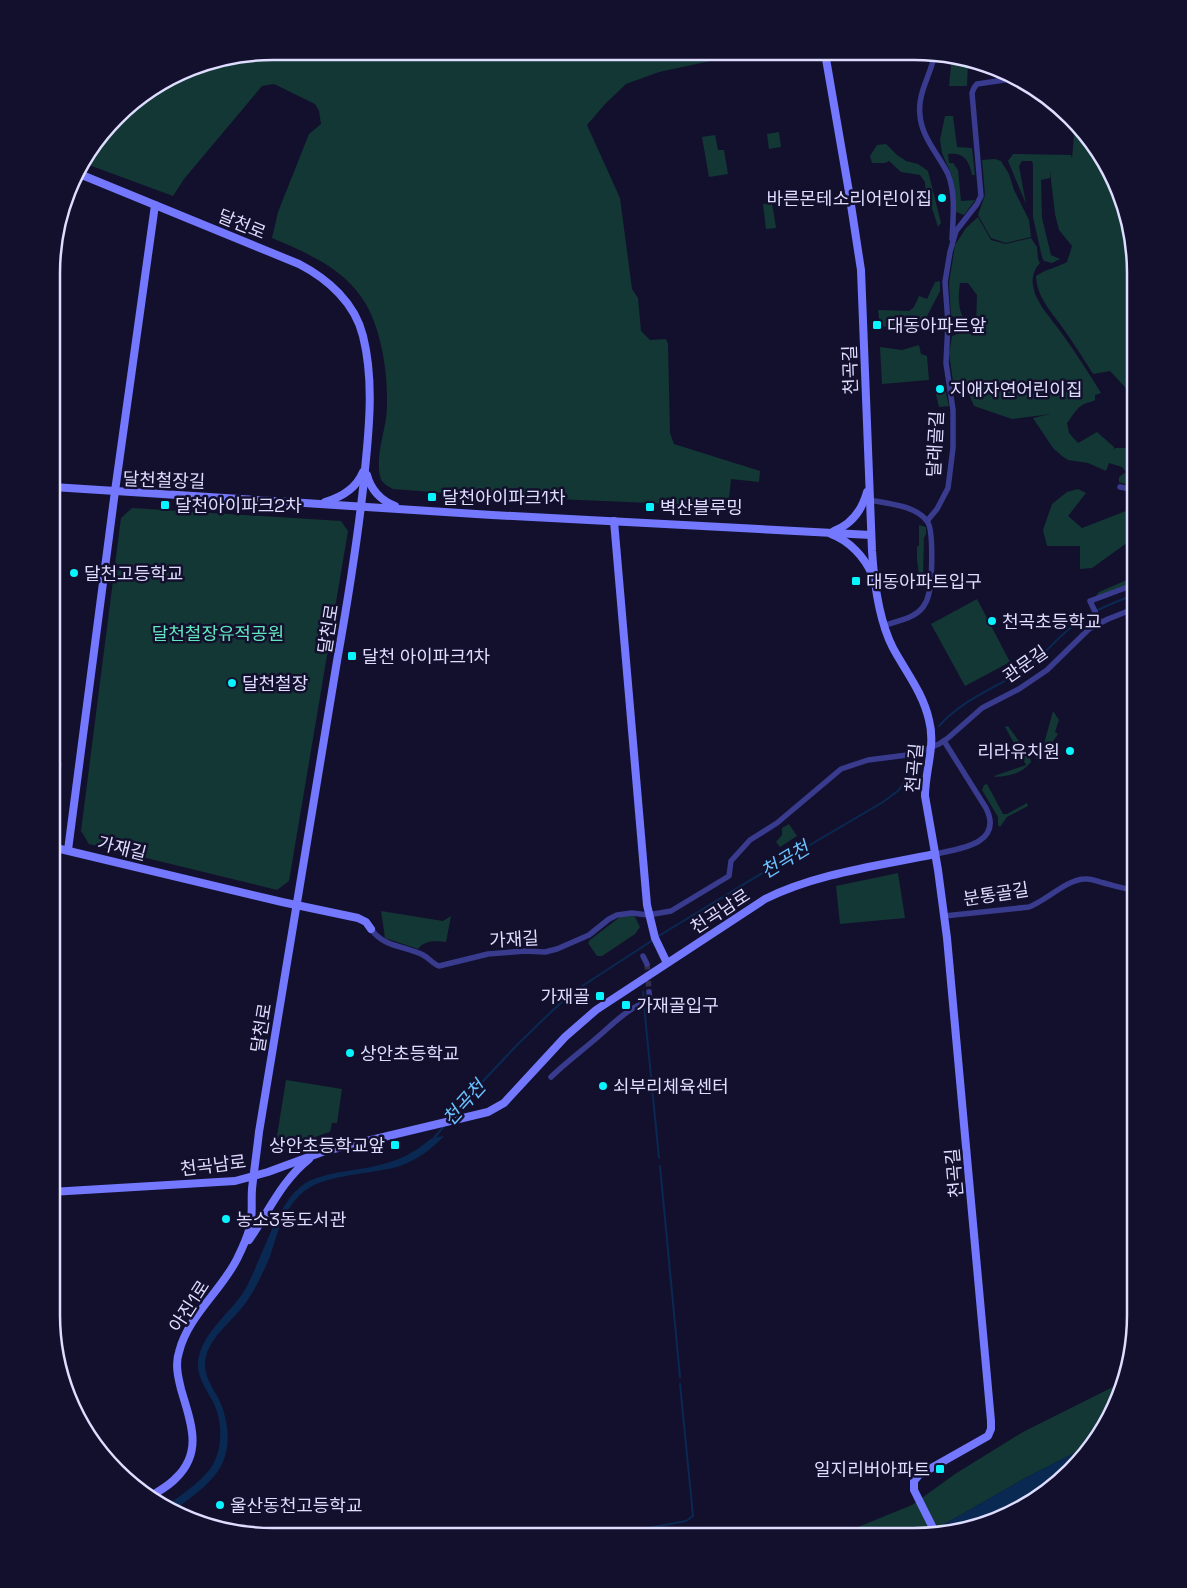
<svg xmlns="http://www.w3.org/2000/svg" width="1187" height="1588" viewBox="0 0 1187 1588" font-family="'Space Grotesk','Noto Sans KR',sans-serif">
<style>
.green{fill:#133734}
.water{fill:#0a2952}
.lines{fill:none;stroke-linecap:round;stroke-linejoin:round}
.stream{stroke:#0a2952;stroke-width:2}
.street-tunnel{stroke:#312f4c;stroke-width:5.5;stroke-dasharray:5.5 3;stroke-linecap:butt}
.street{stroke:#393b8e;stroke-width:5.5}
.secondary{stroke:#7378ff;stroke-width:8}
.poi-dot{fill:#08f5ff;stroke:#13102d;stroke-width:2}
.labels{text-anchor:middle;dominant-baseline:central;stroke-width:5;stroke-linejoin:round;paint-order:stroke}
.poi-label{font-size:18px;fill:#dedcff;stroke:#13102d;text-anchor:start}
.street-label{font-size:18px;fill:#dedcff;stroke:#13102d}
.park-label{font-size:18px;fill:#60e7bd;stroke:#13102d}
.water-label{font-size:19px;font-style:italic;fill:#6ac3ff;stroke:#13102d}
.rim{fill:none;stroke:#dedcff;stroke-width:2.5}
</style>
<rect width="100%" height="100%" fill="#13102d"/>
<!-- green -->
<g class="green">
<path d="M273 51 748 53 659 72 626 84 606 103 587 125 620 198 632 289 638 298 641 331 650 340 666 339 668 344 670 433 674 444 760 471 759 482 731 479 728 509 676 504 483 496 393 489C387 486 381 482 380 476 376 460 383 436 386 419 390 384 383 328 362 298 341 267 305 252 272 238L278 212 309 134 321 124 319 111 315 104 274 84 262 86 184 179 173 196 81 162 127 106 202 63Z"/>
<path d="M952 57 968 63 967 86H949Z"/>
<path d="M945 116H953L957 147 972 148 975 175H972C969 160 964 152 948 154L949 163H953L958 170 961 201 975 200 964 215 956 212 952 176 942 153 940 140Z"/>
<path d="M1075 122 1081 127 1113 175 1136 273V399L1110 371 1093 374C1084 360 1075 345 1065 331 1053 313 1037 299 1036 276 1046 269 1056 268 1067 262L1072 246 1059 230 1055 214 1050 171V178L1041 180 1042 218 1051 255 1060 259 1052 263 1044 261 1042 257 1033 217V165L1032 161H1022L1019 166 1026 204 1008 161 1013 154 1071 155 1072 159Z"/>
<path d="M779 132 781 147 769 149 767 134Z"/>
<path d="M715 135 718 150H724L728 174 709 177 702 137Z"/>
<path d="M886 144 897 155 906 161 918 164 928 171 941 223 938 227 933 211 926 196 925 182 920 175 901 172 889 161 885 163H872L870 156 877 145Z"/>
<path d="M995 159 1001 161 1009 174 1014 190 1029 220 1031 237 1006 243 991 238 978 215 985 195 982 160Z"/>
<path d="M772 203 776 228 766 229 763 204Z"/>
<path d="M978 217 991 240 1006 244 1031 238 1037 247 1038 259 1040 263C1031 273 1031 283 1036 296 1042 309 1052 320 1060 331 1075 351 1088 372 1101 393L1095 395V400C1090 403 1088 402 1084 404 1076 408 1072 417 1067 423L1069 433 1078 443 1097 432 1114 447V450L1115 448H1125L1136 443V488L1119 482V477L1126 472 1122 467 1109 463 1106 471 1088 463 1068 460 1062 456 1053 448 1033 418 1051 414 1012 419 974 406 966 387 954 388 949 354 952 336 976 327 977 295 968 283H960C958 295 958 307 963 318L967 320 968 323 967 325 961 324 956 318 951 316 949 283 955 245 966 228Z"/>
<path d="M940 281V291L927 316 924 326 901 329 880 326 878 310 909 311 914 307 919 296 927 299 935 282Z"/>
<path d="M919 345 921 354 927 356 929 380 882 384 880 347 902 350Z"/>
<path d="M945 389 949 406 939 407 935 390Z"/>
<path d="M1078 489 1086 493 1068 516 1082 528 1131 509 1136 504V541L1131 540 1092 568 1080 569V546H1047L1043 530 1052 504 1067 492Z"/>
<path d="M132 508 341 521 348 531 289 881 277 890 89 844 81 831 121 518Z"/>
<path d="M919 525 926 527V534L924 538 923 574H919L917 560V547L919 545Z"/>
<path d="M1136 576V582L1095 597 1099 592Z"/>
<path d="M977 599 1010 662 965 686 931 624Z"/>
<path d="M1053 711 1059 720 1055 732 1058 734 1051 744 1046 756 1039 762 1036 758V757L1041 755Z"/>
<path d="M1008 726 1029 755 1031 762C1021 774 1010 776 995 777L994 776 1026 765 1005 727Z"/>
<path d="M52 762 62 763 54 821 52 820Z"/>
<path d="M987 784 1003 814H1007L1027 803 1028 806 1007 817 1000 827 998 825V817L982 790 984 785Z"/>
<path d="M789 824 797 836 780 847 776 842 782 835V828Z"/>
<path d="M898 873 905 918 840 924 836 886Z"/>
<path d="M381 911 443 921 451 916 446 942C436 941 425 940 418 949L385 938Z"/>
<path d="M634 915 640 927 635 934 602 956H597L588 943 590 940 620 917Z"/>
<path d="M286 1080 342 1089 337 1123H332L330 1132C314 1136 287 1152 277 1136Z"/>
<path d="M1125 1381 1124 1386 1098 1438 1094 1443 1027 1477 927 1534 914 1537H839L858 1527 912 1505 955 1474 1023 1432Z"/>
</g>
<!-- water -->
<g class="water">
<path d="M444 1136C432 1149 417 1160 400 1166 374 1174 331 1174 309 1188 300 1193 293 1202 288 1210 278 1225 275 1243 269 1259 262 1275 254 1292 244 1305 232 1321 213 1335 207 1353 201 1369 209 1382 217 1396 229 1418 233 1449 218 1471 208 1486 190 1498 176 1509L167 1506C182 1494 198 1484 210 1469 223 1451 223 1423 214 1404 207 1390 197 1378 198 1362 201 1334 228 1315 243 1293 262 1262 277 1197 309 1181 333 1170 362 1171 387 1163 396 1160 405 1157 414 1151 421 1148 426 1141 433 1138 436 1137 440 1137 444 1136Z"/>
<path d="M1094 1443 1060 1481 1012 1514 927 1534 1027 1477Z"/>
</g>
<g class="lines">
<!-- stream -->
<g class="stream">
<path d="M939 726C962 700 993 689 1022 671 1040 660 1052 643 1068 630 1087 612 1111 604 1136 594"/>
<path d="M657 937 769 869 883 802 899 790 911 771"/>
<path d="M643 992 644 998"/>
<path d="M644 1005 659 1158"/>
<path d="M452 1117 470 1095 517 1045 552 1011 573 992 653 940"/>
<path d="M434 1138 445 1125"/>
<path d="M660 1166 680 1377"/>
<path d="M619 1536 633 1531 686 1521 693 1516 680 1384"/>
</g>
<!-- street-tunnel -->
<path class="street-tunnel" d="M647 964 649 992"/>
<!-- street -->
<g class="street">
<path d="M797 53 811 55 825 54"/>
<path d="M935 53C931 75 917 93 920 116 922 138 939 155 948 174 956 194 953 218 952 239"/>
<path d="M1120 487 1136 490"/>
<path d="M870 500C888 504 915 505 927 521 934 529 932 581 929 593 928 598 926 603 923 607 915 618 898 621 885 625"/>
<path d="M927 521 937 509 948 488 953 448V410L946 363 948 323 945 282 950 252 956 231 977 204 981 196 972 93 974 88 977 84 1011 79"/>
<path d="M1100 622 1090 601 1136 584"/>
<path d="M935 854C959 849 1004 844 986 808L944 741"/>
<path d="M944 916 1029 907C1046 901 1067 879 1085 879 1092 878 1098 882 1104 883 1115 886 1125 889 1135 890"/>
<path d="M371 929C383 947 405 946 423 955 429 958 433 964 439 966L488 954 525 951 545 952 557 949 589 935 609 919 617 915 632 913 648 915 671 911 729 876 731 861 750 840 777 823 841 769 868 760 915 754 939 744 948 738 982 708 1019 689 1047 670 1089 629 1108 619 1136 608"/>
<path d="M643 956 647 964"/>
<path d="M551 1077C564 1064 579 1053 593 1041 611 1026 627 1008 650 1000L649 992"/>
</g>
<!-- secondary -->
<g class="secondary">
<path d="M825 53 849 192 861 270 872 551C874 582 879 621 893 648 906 672 923 693 929 720 936 746 925 770 925 796L938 870 947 938 991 1421V1429L988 1436 919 1475 914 1481V1490L935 1532"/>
<path d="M77 173 299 264C328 279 355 303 363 336 373 376 370 418 366 459 360 527 349 594 337 661 311 818 285 975 259 1132 257 1151 254 1170 252 1189 251 1201 253 1215 250 1227 247 1238 242 1249 237 1259 221 1291 188 1316 179 1352 175 1364 178 1377 181 1389 190 1421 204 1451 176 1478 169 1486 157 1492 148 1498"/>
<path d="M367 475C371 490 380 500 395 506"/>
<path d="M53 487 492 515 871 535"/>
<path d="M325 502C342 497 356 489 363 472"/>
<path d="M614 521 647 905 655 938 667 963"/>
<path d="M834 531C852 524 862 510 867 492"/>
<path d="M831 534C850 541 864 557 872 574"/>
<path d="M52 847 282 902 358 918 366 922 371 929"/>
<path d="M68 850 115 491 155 205"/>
<path d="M51 1192 235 1181 268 1172 325 1151 488 1112 504 1103 565 1037 596 1010 765 899C818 873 878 866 935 854"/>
<path d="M249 1240C268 1213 282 1180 309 1159"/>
</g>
</g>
<!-- markers -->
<g class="poi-dot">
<circle cx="942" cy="198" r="5"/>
<rect x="872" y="320" width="10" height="10" rx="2.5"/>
<circle cx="940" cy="389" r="5"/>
<rect x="427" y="492" width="10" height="10" rx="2.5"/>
<rect x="160" y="500" width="10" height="10" rx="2.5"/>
<rect x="645" y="502" width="10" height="10" rx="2.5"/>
<circle cx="74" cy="573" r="5"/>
<rect x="851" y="576" width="10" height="10" rx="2.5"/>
<circle cx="992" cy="621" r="5"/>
<rect x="347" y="651" width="10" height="10" rx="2.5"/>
<circle cx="232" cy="683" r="5"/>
<circle cx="1070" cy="751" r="5"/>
<rect x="595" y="991" width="10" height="10" rx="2.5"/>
<rect x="621" y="1000" width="10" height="10" rx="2.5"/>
<circle cx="350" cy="1053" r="5"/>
<circle cx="603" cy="1086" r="5"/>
<rect x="390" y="1140" width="10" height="10" rx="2.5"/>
<circle cx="226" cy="1219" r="5"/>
<rect x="935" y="1464" width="10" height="10" rx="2.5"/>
<circle cx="220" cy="1505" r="5"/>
</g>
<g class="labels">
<!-- poi labels -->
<g class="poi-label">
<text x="932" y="198" text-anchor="end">바른몬테소리어린이집</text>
<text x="887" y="325">대동아파트앞</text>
<text x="950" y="389">지애자연어린이집</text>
<text x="442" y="497">달천아이파크1차</text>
<text x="175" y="505">달천아이파크2차</text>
<text x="660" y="507">벽산블루밍</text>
<text x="84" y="573">달천고등학교</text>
<text x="866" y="581">대동아파트입구</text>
<text x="1002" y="621">천곡초등학교</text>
<text x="362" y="656">달천 아이파크1차</text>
<text x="242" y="683">달천철장</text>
<text x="1060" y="751" text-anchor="end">리라유치원</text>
<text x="590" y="996" text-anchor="end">가재골</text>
<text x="636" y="1005">가재골입구</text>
<text x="360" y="1053">상안초등학교</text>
<text x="613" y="1086">쇠부리체육센터</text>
<text x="385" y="1145" text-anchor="end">상안초등학교앞</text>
<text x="236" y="1219">농소3동도서관</text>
<text x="930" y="1469" text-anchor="end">일지리버아파트</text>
<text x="230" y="1505">울산동천고등학교</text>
</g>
<!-- street labels -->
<g class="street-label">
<text transform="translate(242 224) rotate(22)">달천로</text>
<text transform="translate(850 370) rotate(-92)">천곡길</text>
<text transform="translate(935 444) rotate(-87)">달래골길</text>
<text transform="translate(164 480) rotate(2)">달천철장길</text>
<text transform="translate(328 629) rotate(-81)">달천로</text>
<text transform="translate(1025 664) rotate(-35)">관문길</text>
<text transform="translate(914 768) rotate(-85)">천곡길</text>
<text transform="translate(122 848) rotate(14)">가재길</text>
<text transform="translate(996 894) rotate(-9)">분통골길</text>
<text transform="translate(720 911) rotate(-33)">천곡남로</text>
<text transform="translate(514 939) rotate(-3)">가재길</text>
<text transform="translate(261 1028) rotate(-81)">달천로</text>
<text transform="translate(213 1165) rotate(-7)">천곡남로</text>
<text transform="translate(954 1173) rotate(-95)">천곡길</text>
<text transform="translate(189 1306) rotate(-57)">아진1로</text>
</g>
<!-- park labels -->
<g class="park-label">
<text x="218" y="633">달천철장유적공원</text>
</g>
<!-- water labels -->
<g class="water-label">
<text transform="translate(785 860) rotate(-31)">천곡천</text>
<text transform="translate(464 1103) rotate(-48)">천곡천</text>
</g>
</g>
<!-- crop -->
<path d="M0 0H1187V1588H0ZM273 60H914A213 213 0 0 1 1127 273V1315A213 213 0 0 1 914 1528H273A213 213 0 0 1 60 1315V273A213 213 0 0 1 273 60Z" fill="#13102d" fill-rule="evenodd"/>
<path class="rim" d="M273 60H914A213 213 0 0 1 1127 273V1315A213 213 0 0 1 914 1528H273A213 213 0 0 1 60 1315V273A213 213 0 0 1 273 60Z"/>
</svg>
